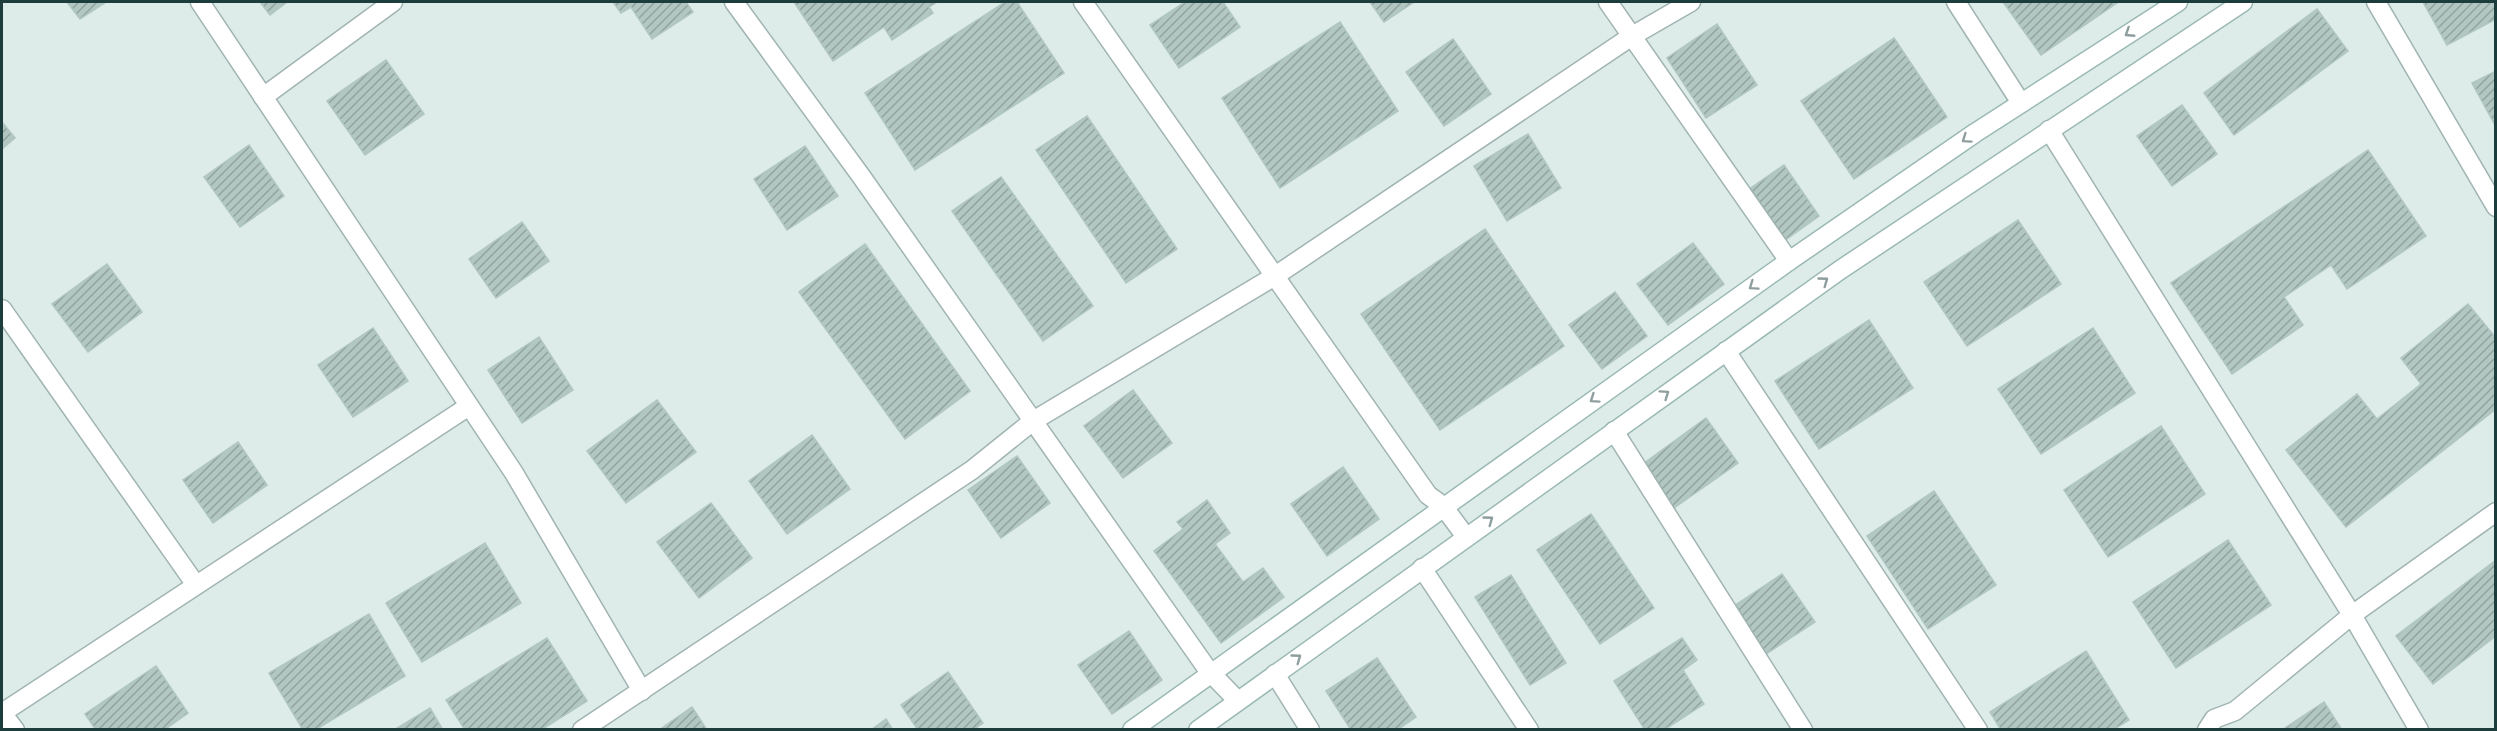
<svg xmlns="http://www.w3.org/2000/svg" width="2497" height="731" viewBox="0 0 2497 731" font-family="Commissioner,sans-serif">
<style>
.building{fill:url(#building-hatch);stroke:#b0c6c2;stroke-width:1.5}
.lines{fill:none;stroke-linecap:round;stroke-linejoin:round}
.street-casing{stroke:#a0b4b2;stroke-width:21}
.secondary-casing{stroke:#9bb9b4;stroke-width:21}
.street{stroke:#fff;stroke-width:18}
.secondary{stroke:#fff;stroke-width:18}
.oneway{stroke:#8e9e9e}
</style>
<defs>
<pattern id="building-hatch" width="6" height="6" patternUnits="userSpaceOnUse" patternTransform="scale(1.5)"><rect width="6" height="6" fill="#b3c7c2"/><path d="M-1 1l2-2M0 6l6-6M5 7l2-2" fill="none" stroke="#91a39f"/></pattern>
</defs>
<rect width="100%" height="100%" fill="#deece9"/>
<!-- building -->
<g class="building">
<path d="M67 2H106L80 19Z"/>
<path d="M260 2H287L270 15Z"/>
<path d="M613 2H686L693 12 652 39 631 7 621 13Z"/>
<path d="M794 2H937L929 7 933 13 892 40 884 27 833 61Z"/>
<path d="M1005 2H1017L1064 73 915 170 865 93Z"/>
<path d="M1185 2H1223L1240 27 1179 68 1150 25Z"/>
<path d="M1370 2H1414L1384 22Z"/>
<path d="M2003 2H2116L2117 3 2041 55Z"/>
<path d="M2423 2H2496V19L2447 45Z"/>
<path d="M2317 9 2348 51 2234 135 2204 93Z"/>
<path d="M1340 22 1398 111 1280 188 1222 98Z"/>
<path d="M1717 24 1757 85 1706 118 1667 58Z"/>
<path d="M1894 38 1947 117 1854 179 1801 101Z"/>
<path d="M1453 39 1491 94 1444 126 1406 72Z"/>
<path d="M386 60 424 114 365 155 327 101Z"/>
<path d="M2496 71V127L2472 83Z"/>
<path d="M2182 105 2217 154 2172 186 2137 136Z"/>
<path d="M1087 116 1177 249 1126 283 1036 150Z"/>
<path d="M2 122 15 138 2 149Z"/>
<path d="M1528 134 1561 188 1507 221 1474 166Z"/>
<path d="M249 145 284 196 240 227 204 177Z"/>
<path d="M805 146 838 196 787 230 754 179Z"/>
<path d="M2368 150 2426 236 2347 289 2331 265 2284 297 2303 325 2232 374 2171 283Z"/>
<path d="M1784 165 1819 216 1784 241 1748 190Z"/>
<path d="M1001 177 1093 306 1043 341 952 211Z"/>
<path d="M2018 220 2061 284 1967 346 1924 282Z"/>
<path d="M522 222 549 261 496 298 469 259Z"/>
<path d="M1485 229 1564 346 1440 430 1361 314Z"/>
<path d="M1693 243 1724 284 1668 325 1637 284Z"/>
<path d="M865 244 970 391 905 439 799 292Z"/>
<path d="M107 264 142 312 88 352 52 304Z"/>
<path d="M1615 292 1647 336 1602 369 1569 325Z"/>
<path d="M2468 304 2496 338V409L2346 527 2286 450 2357 394 2377 419 2421 384 2401 358Z"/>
<path d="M1869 320 1913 388 1819 449 1775 381Z"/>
<path d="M373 328 408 381 353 417 318 365Z"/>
<path d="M2093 328 2135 393 2041 454 1998 389Z"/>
<path d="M539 337 573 390 522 423 488 370Z"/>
<path d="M1133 390 1172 443 1123 478 1084 426Z"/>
<path d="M657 400 696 452 626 503 587 451Z"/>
<path d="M1706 418 1738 463 1674 508 1643 464Z"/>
<path d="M2161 426 2205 494 2108 557 2064 490Z"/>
<path d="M812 435 850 489 787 534 749 481Z"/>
<path d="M238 442 267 485 213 523 183 480Z"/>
<path d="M1017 456 1050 503 1001 538 968 490Z"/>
<path d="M1343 467 1379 519 1327 556 1291 504Z"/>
<path d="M1934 491 1996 585 1928 629 1867 536Z"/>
<path d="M1207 500 1230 533 1215 544 1243 582 1263 568 1284 597 1221 643 1154 551 1183 529 1177 522Z"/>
<path d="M711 503 752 558 699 598 657 542Z"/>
<path d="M1591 514 1654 608 1600 644 1537 550Z"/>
<path d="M2228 540 2271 605 2176 668 2133 602Z"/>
<path d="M485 543 521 603 422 662 386 603Z"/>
<path d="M2496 560V636L2433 684 2396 636Z"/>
<path d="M1782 574 1815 622 1760 658 1728 610Z"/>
<path d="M1511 575 1566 663 1530 685 1475 597Z"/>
<path d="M369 614 405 676 315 730H303L269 673Z"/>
<path d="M1129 631 1162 680 1112 714 1078 665Z"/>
<path d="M547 638 587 701 541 730H465L446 700Z"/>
<path d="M1682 638 1697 660 1683 670 1704 704 1664 730H1645L1614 681Z"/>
<path d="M2086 651 2129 720 2113 730H2001L1990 712Z"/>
<path d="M1377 658 1416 717 1397 730H1351L1326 691Z"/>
<path d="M156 666 188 713 164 730H96L85 714Z"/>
<path d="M948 672 983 723 973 730H918L901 705Z"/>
<path d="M2324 702 2342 730H2282Z"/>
<path d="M692 707 707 730H659Z"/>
<path d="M430 708 443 730H394Z"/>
<path d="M886 719 893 730H871Z"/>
</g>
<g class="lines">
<defs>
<g id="street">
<path d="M200 2 514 473 642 691"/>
<path d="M734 2 861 176 1208 670 1238 701"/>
<path d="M1083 2 1428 495 1443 506 1466 537"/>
<path d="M1608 2 1789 261"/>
<path d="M1956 2 2021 103"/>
<path d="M2376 2 2496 207"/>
<path d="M263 97 393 2"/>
<path d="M2049 130 2352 615 2419 730"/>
<path d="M2 309 196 585"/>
<path d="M1726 351 1978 730"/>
<path d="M1614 431 1803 730"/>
<path d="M1422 568 1529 730"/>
<path d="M1275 674 1310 730"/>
<path d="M2 713 469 406"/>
<path d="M2 713 15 730"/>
<path d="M582 730 972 470 1033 421 1275 276 1632 36 1691 2"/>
<path d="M2207 730 2214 719 2235 711 2352 615 2496 512"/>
</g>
<g id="secondary">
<path d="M1132 730 1789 261 1975 133 2178 2"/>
<path d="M1198 730 1840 270 2243 2"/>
</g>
</defs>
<!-- street casing -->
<use href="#street" class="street-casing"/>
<!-- secondary casing -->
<use href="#secondary" class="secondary-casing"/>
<!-- street -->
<use href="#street" class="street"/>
<!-- secondary -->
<use href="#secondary" class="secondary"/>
</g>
<!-- one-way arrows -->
<defs><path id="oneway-chevron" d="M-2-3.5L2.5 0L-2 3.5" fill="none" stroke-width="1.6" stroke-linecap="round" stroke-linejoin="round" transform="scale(1.5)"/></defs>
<g class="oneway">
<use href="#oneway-chevron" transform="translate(2129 33) rotate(147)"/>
<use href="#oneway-chevron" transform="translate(1966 139) rotate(145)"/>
<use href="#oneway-chevron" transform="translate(1824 281) rotate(-36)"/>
<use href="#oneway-chevron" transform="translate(1753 286) rotate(145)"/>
<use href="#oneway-chevron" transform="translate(1665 394) rotate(-35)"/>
<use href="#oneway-chevron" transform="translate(1594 399) rotate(145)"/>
<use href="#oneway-chevron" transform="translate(1489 520) rotate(-36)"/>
<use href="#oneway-chevron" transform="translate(1297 658) rotate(-36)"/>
</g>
<!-- border -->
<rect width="2497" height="731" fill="none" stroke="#1d3d3c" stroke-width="6"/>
</svg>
